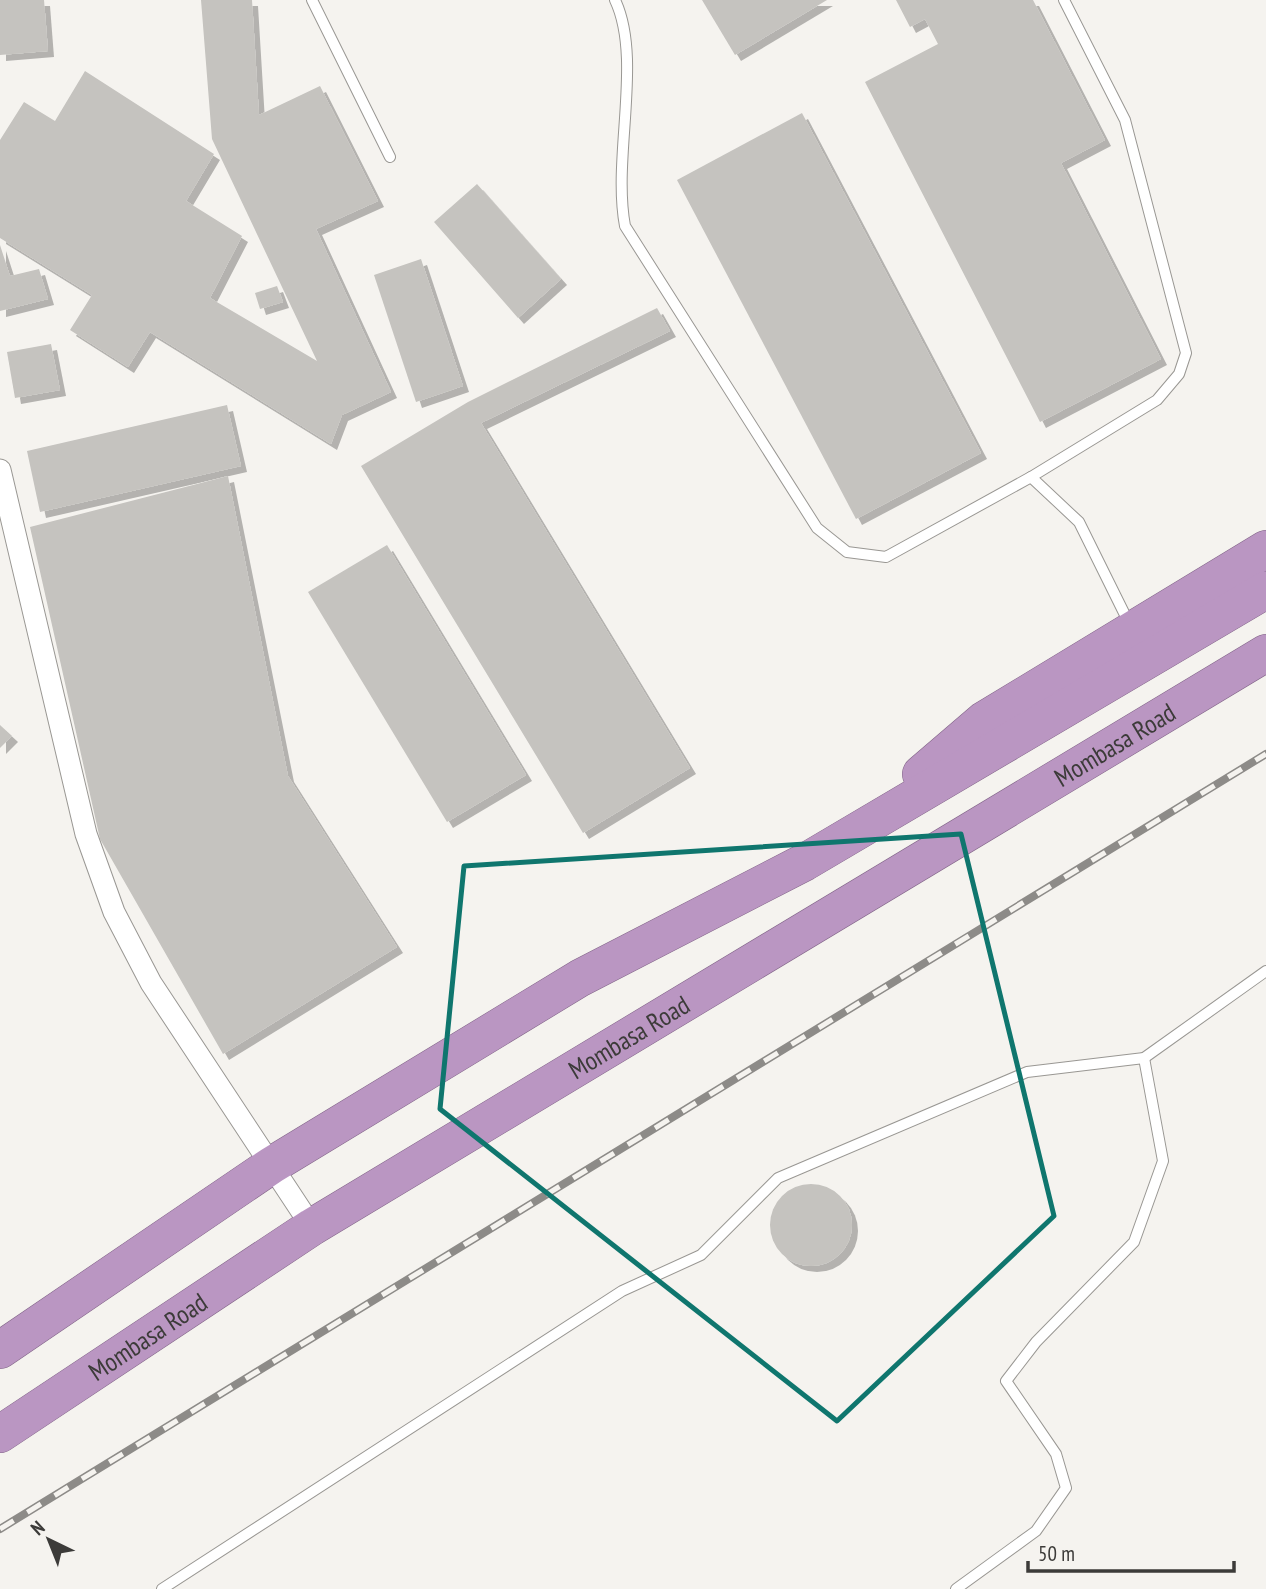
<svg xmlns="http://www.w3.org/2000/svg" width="1266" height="1589" viewBox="0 0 1266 1589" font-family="'PT Sans Narrow',sans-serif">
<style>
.building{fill:#c5c3bf;filter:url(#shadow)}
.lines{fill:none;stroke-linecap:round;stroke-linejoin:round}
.service-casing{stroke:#999793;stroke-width:12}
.minor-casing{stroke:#999793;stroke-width:23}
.trunk-casing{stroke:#826588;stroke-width:38}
.service{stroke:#fff;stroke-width:10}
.minor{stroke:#fff;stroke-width:21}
.trunk{stroke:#ba96c2;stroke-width:37}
.rail-casing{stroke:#8d8b88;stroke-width:8}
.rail{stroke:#f5f3ef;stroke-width:5;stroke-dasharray:16;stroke-linecap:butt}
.marked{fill:none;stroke:#0f766e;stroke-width:5;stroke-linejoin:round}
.labels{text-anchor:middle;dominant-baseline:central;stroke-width:6;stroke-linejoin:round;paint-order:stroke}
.street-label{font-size:26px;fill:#3c3b39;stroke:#f5f3ef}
</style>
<defs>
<filter id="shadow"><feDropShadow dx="6" dy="6" stdDeviation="0" flood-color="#0004"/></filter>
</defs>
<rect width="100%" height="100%" fill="#f5f3ef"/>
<!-- building -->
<g class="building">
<path d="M0 0H44L48 51 0 55Z"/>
<path d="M201 0H252L259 115 320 86 378 201 316 229 391 392 342 415 331 444 150 332 128 367 70 330 92 295 0 238V140L24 102 55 121 85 71 214 154 186 201 242 236 210 298 317 361 212 139Z"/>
<path d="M702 0H827L735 55Z"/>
<path d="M896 0H1033L1105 140 1061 163 1161 359 1040 422 865 82 938 44 925 19 910 27Z"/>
<path d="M802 113 981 453 856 519 677 180Z"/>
<path d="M477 184 561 279 518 318 434 222Z"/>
<path d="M0 245 10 276 39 269 48 299 0 311Z"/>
<path d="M421 259 463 386 416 402 374 275Z"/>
<path d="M277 286 283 302 260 309 255 293Z"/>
<path d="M657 308 670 331 481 423 690 768 583 833 361 466 468 402Z"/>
<path d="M51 344 60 390 15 398 7 352Z"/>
<path d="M227 405 241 466 40 512 27 451Z"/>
<path d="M228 476 288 776 397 947 223 1054 100 839 30 527Z"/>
<path d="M387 545 526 775 447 822 308 592Z"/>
<path d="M0 725 12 736 0 748Z"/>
<circle cx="811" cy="1225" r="41"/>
</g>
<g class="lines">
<defs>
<g id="service">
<path d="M312 0 390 157"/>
<path d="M615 0C643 59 612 157 625 226L817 528 847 552 886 557 1031 477 1157 400 1179 374 1186 353 1125 120 1064 0"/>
<path d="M1031 477 1079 522 1130 625"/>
<path d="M162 1589 622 1291 701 1255 778 1178 1027 1072 1144 1058 1266 971"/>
<path d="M956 1589 1036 1531 1066 1488 1056 1454 1006 1381 1036 1342 1134 1242 1163 1161 1144 1058"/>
</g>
<path id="minor" d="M0 470 86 834 114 912 151 983 312 1227"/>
<g id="trunk">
<path d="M921 774 984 720 1266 549"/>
<path d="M0 1350 272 1165 580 978 805 862 1266 590"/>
<path id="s1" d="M0 1434 312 1227 1266 653"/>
</g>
</defs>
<!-- service casing -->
<use href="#service" class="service-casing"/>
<!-- minor casing -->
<use href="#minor" class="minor-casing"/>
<!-- trunk casing -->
<use href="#trunk" class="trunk-casing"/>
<!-- service -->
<use href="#service" class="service"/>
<!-- minor -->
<use href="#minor" class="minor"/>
<!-- trunk -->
<use href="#trunk" class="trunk"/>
<defs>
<path id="rail" d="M0 1529 1266 754"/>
</defs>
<!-- rail casing -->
<use href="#rail" class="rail-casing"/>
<!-- rail -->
<use href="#rail" class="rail"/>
</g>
<!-- marked area -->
<path class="marked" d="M961 834 1054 1216 837 1421 440 1109 464 866Z"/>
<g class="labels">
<!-- street labels -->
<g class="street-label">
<text stroke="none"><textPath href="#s1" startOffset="1311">Mombasa Road</textPath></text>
<text stroke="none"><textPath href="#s1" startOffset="744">Mombasa Road</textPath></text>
<text stroke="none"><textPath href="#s1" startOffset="177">Mombasa Road</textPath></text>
</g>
</g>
<!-- north arrow -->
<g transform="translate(49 1540) rotate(317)" stroke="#f5f3ef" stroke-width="5" paint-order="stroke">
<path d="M0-5L12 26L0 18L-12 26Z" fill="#3c3b39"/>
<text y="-10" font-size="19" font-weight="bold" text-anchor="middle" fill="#3c3b39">N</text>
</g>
<!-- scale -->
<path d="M1028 1561v10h206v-10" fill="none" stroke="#3c3b39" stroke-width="3.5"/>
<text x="1038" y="1561" font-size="21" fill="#3c3b39" stroke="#f5f3ef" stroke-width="5" paint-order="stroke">50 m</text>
</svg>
